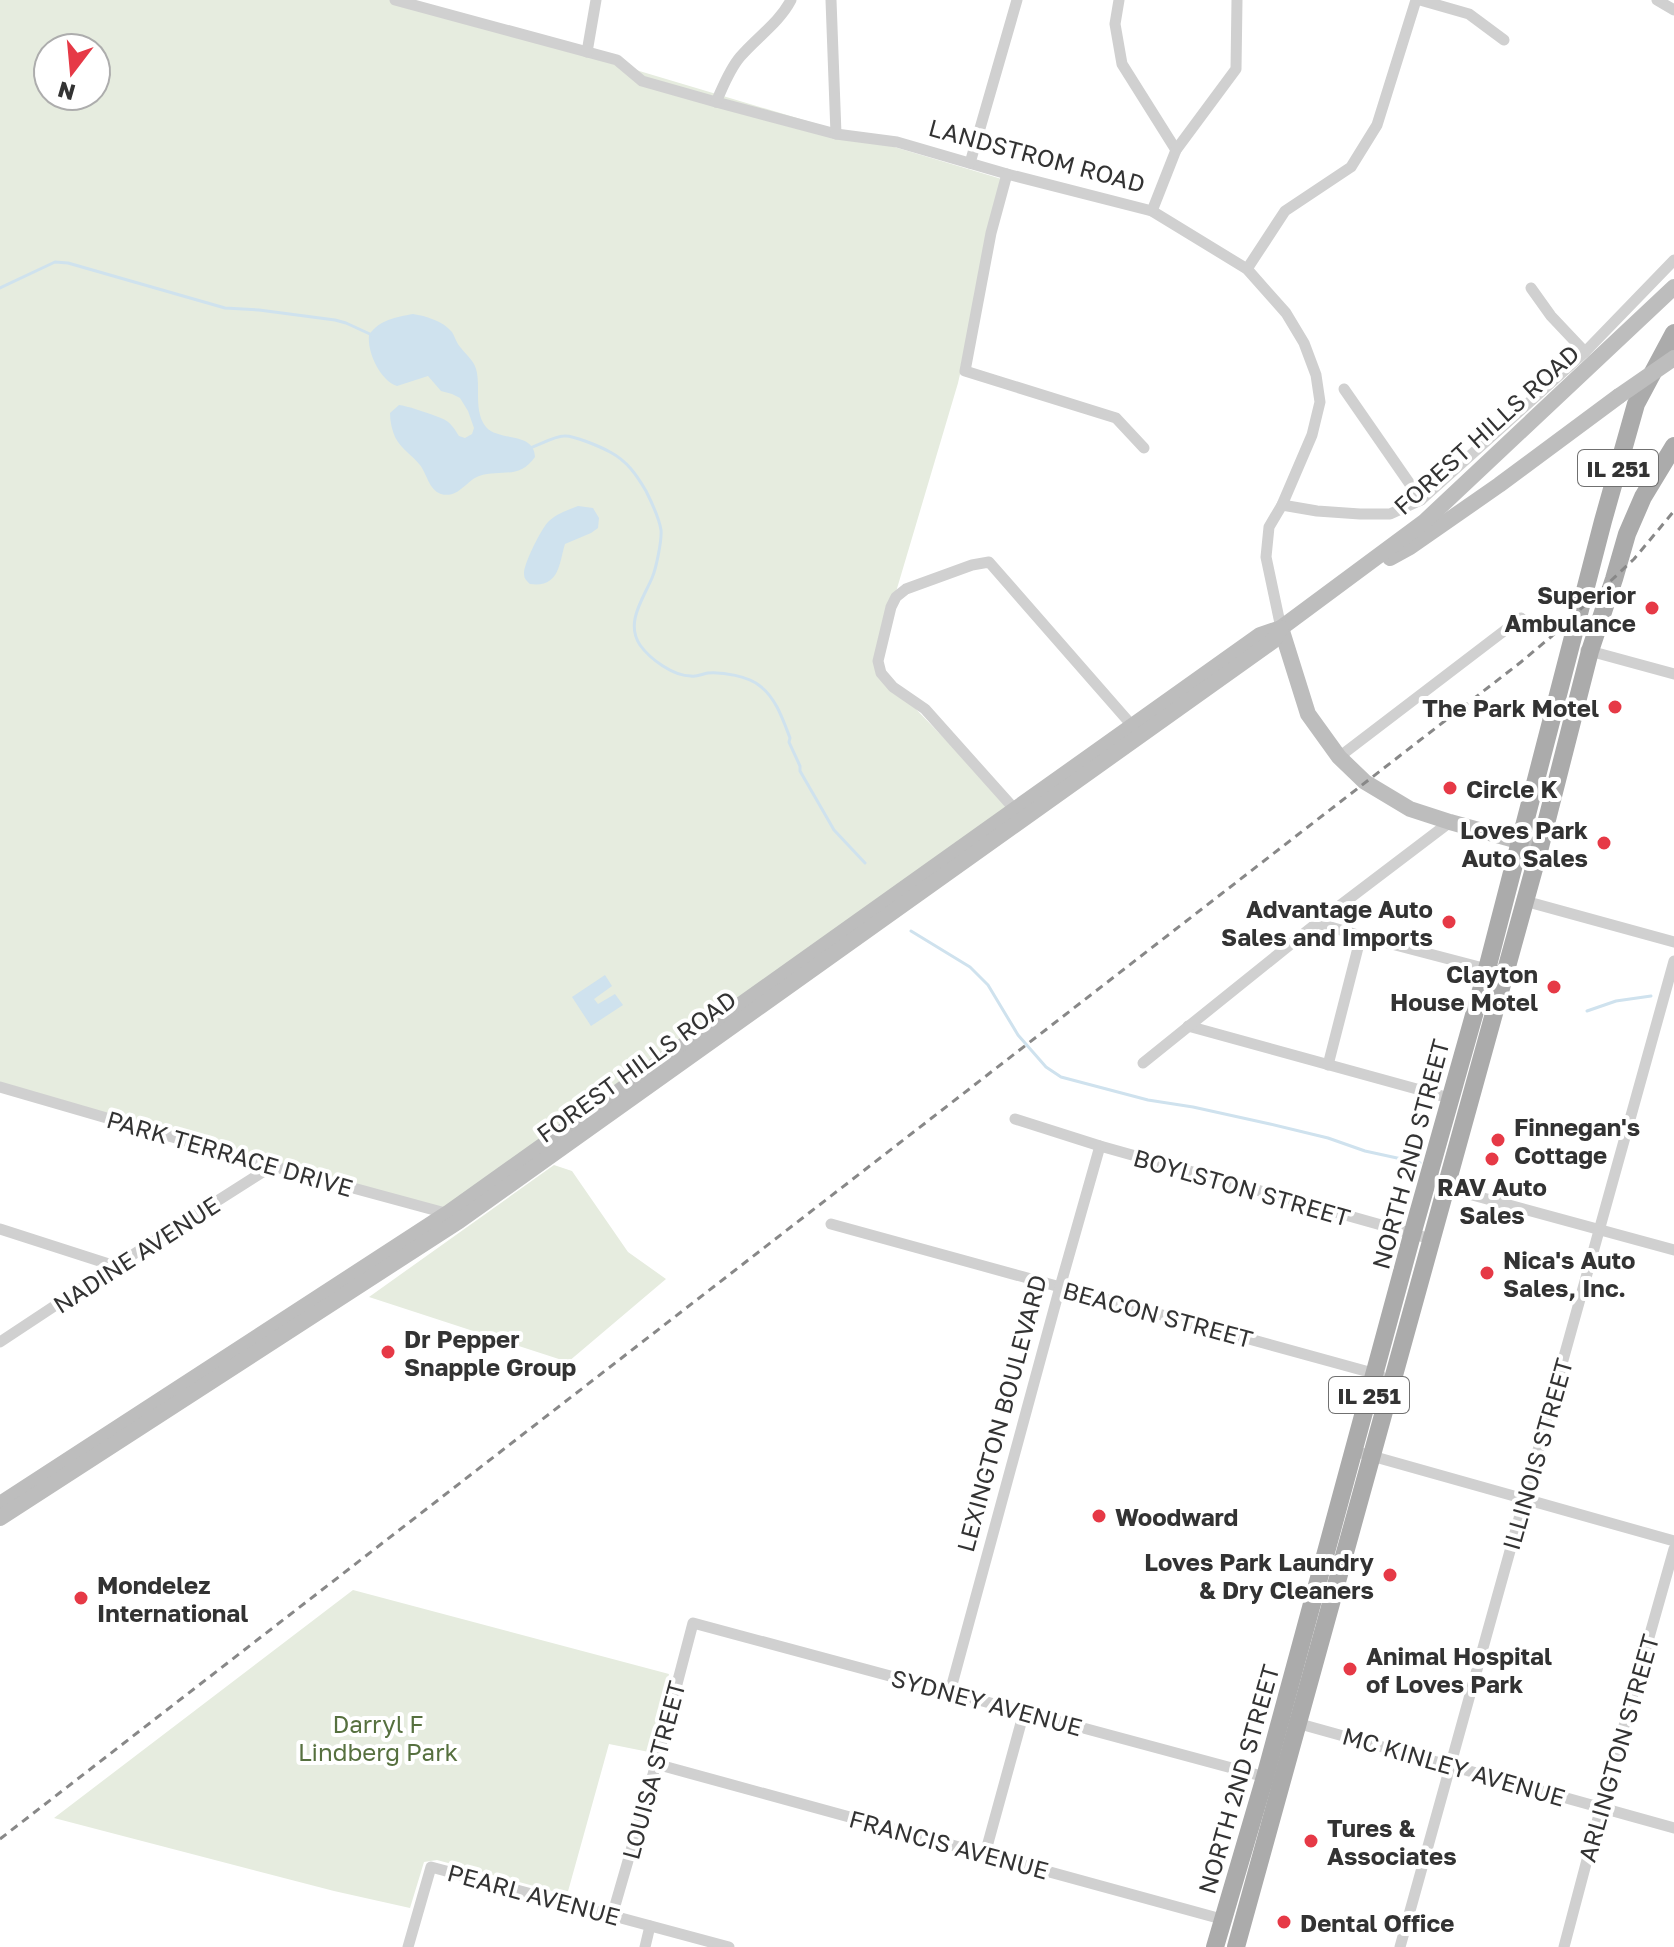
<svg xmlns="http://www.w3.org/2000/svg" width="1674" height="1947" viewBox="0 0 1674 1947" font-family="'Golos Text',sans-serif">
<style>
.green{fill:#e6ecdf;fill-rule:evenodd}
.water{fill:#cfe2ee}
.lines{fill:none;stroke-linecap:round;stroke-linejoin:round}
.stream{stroke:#cfe2ee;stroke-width:3}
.street{stroke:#d0d0d0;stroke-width:11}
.secondary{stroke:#bdbdbd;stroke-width:16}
.primary{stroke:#ababab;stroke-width:18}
.rail{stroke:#888;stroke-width:3;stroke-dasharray:8 6;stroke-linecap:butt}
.secondary-bridge{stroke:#bdbdbd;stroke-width:16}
.poi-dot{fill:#e63946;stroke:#fff;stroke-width:3}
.labels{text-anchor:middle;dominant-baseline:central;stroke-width:8;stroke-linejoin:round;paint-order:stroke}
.shield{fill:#fff;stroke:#707070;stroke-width:2}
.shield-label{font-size:22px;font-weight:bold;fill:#333}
.street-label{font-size:24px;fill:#333;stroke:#fff}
.poi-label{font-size:24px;font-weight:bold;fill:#333;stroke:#fff;text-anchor:start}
.park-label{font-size:24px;fill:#56703f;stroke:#fff}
</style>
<rect width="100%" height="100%" fill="#fff"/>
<!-- green -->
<g class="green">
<path d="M0 0H390L559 47 1005 180 958 383 874 666 1011 807 444 1210 0 1087ZM48 48H96V96H48Z"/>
<path d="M554 1165 572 1171 628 1252 666 1279 568 1362 369 1297Z"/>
<path d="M353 1590 669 1674 649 1752 609 1744 567 1895 437 1860 424 1862 410 1908 334 1891 54 1818Z"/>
</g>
<!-- water -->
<g class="water">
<path d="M413 314C426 316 443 321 452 332 455 337 457 344 461 348 468 357 475 361 477 373 480 391 474 412 486 427 499 442 534 431 535 457 519 480 500 469 479 476 466 481 458 499 441 494 429 490 427 474 420 465 412 455 401 449 395 437 392 430 390 422 390 413L399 405C405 405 441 417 445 420 452 424 455 430 459 436L465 438 472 434 474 428 468 411 460 398 452 394 441 391 428 376 397 386C380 380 367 352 369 335 379 320 396 317 413 314Z"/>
<path d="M578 506 593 508 599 518 598 528 591 533 565 544C559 563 560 588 530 584 526 580 524 579 524 573 524 563 542 527 549 521 558 513 568 510 578 506Z"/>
<path d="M605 975 612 986 594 999 598 1004 615 994 623 1005 591 1026 572 997Z"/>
</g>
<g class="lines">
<!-- stream -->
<g class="stream">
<path d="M0 288 55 262 68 263 225 308 259 310 335 320 346 323 372 335"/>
<path d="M530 448C539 445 555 436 564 436 573 435 601 447 610 452 627 461 636 474 646 491 652 503 659 517 661 530 662 540 656 569 652 578 643 599 625 623 640 645 650 659 673 676 691 676 697 677 702 674 708 673 723 672 748 676 760 686 776 698 783 720 790 738L789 742 800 766V771L834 830 865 863"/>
<path d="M911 931 970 967 988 985 1018 1035 1046 1067 1061 1077 1148 1100 1193 1107 1270 1124 1328 1138 1365 1151 1420 1163"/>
<path d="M1587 1011 1616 1001 1651 996"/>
</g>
<!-- street -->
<g class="street">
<path d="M395 0 617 60 642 81 716 102 836 134 897 142 1007 174 1152 211 1247 269 1286 313 1304 343 1316 375 1320 402 1312 435 1282 505 1269 527 1266 557 1281 628"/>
<path d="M831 0 836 134"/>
<path d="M1119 0 1115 24 1122 64 1176 150"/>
<path d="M1420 0 1469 14 1504 40"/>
<path d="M1657 0 1674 10"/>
<path d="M587 52 596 0"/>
<path d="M716 102C723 87 729 70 740 57 757 37 779 23 791 0"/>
<path d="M970 163 1017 0"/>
<path d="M1007 174 991 233 965 371 1116 418 1144 448"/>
<path d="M1152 211 1176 150 1236 69 1237 0"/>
<path d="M1247 269 1285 211 1351 167 1377 125 1416 0"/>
<path d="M1531 288 1551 316 1585 352"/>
<path d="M1344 389 1421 500"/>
<path d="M1282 505 1317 511 1360 514H1390L1421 500 1585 352 1674 260"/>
<path d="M1586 650 1674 674"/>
<path d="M1339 757 1521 618"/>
<path d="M1018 813 925 709 893 687 881 673 878 661 891 607 896 597 906 589 972 565 989 562 1136 730"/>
<path d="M1525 901 1674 942"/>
<path d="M1317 923 1361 936 1487 969 1504 971"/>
<path d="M1188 1026 1453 1099"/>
<path d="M1143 1063 1317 923 1450 822"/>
<path d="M1328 1065 1361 936"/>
<path d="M0 1087 272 1166 449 1214"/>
<path d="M1015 1119 1100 1146 1431 1239"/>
<path d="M1443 1187 1674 1250"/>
<path d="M831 1224 1380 1375"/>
<path d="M0 1229 115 1266"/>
<path d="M0 1342 115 1266 272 1166"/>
<path d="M1354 1451 1674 1541"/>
<path d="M950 1692 1060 1287 1100 1146"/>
<path d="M1293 1722 1674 1828"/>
<path d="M656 1764 1225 1920"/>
<path d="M985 1854 1024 1712"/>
<path d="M612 1916 656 1764 693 1623 1269 1778"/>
<path d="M408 1947 431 1867 729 1947"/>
<path d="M645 1947 650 1926"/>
<path d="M1400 1947C1490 1618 1585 1291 1674 961"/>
<path d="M1564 1947 1601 1807 1674 1549"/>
</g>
<!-- secondary -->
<g class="secondary">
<path d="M1390 558 1410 547 1499 485 1619 396"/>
<path d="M1281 628 1308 714 1339 757 1365 782 1410 809 1450 822 1540 847"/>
<path d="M0 1504 448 1213 1260 635 1281 628 1424 522 1674 287"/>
<path d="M0 1518 459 1221 1273 641 1281 628"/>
</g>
<!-- primary -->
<g class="primary">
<path d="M1215 1947 1265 1777 1412 1235 1487 969 1603 521 1636 404 1674 333"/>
<path d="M1236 1947 1540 847 1590 651 1614 579 1627 534 1643 497 1674 446"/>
</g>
<!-- rail -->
<path class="rail" d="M0 1839 1521 662 1552 636 1634 559 1674 511"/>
<!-- secondary-bridge -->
<path class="secondary-bridge" d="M1619 396 1674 358"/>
</g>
<!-- markers -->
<g class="poi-dot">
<circle cx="1652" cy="608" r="8"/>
<circle cx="1615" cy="707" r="8"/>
<circle cx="1450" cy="788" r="8"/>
<circle cx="1604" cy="843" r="8"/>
<circle cx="1449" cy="922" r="8"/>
<circle cx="1554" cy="987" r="8"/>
<circle cx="1498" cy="1140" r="8"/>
<circle cx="1492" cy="1159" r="8"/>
<circle cx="1487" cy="1273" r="8"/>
<circle cx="388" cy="1352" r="8"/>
<circle cx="1099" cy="1516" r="8"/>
<circle cx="1390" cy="1575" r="8"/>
<circle cx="81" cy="1598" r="8"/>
<circle cx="1350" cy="1669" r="8"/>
<circle cx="1311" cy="1841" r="8"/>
<circle cx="1284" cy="1922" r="8"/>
</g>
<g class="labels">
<!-- shield labels -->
<g class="shield">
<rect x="1578" y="450" width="80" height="36" rx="6"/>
<rect x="1329" y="1377" width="80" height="36" rx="6"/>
</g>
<g class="shield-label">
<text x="1618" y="468">IL 251</text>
<text x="1369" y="1395">IL 251</text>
</g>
<!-- street labels -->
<g class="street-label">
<text transform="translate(1037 155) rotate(15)">LANDSTROM ROAD</text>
<text transform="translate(1486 429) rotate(-42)">FOREST HILLS ROAD</text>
<text transform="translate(636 1066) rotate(-36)">FOREST HILLS ROAD</text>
<text transform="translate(230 1153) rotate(16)">PARK TERRACE DRIVE</text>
<text transform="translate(1410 1154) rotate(-75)">NORTH 2ND STREET</text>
<text transform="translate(1242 1187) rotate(16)">BOYLSTON STREET</text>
<text transform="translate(136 1254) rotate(-33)">NADINE AVENUE</text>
<text transform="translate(1158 1314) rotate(15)">BEACON STREET</text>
<text transform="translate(1001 1413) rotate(-75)">LEXINGTON BOULEVARD</text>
<text transform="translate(1537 1454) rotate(-74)">ILLINOIS STREET</text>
<text transform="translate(987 1702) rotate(15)">SYDNEY AVENUE</text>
<text transform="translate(1618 1748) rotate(-74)">ARLINGTON STREET</text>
<text transform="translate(1454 1766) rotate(16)">MC KINLEY AVENUE</text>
<text transform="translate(653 1770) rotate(-75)">LOUISA STREET</text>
<text transform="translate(1238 1779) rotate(-74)">NORTH 2ND STREET</text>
<text transform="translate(949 1844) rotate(15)">FRANCIS AVENUE</text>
<text transform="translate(534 1894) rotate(15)">PEARL AVENUE</text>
</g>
<!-- poi labels -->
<g class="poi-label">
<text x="1636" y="594" text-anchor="end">Superior<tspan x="1636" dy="28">Ambulance</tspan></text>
<text x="1599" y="707" text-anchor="end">The Park Motel</text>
<text x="1466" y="788">Circle K</text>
<text x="1588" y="829" text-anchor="end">Loves Park<tspan x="1588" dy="28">Auto Sales</tspan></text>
<text x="1433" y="908" text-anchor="end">Advantage Auto<tspan x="1433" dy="28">Sales and Imports</tspan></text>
<text x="1538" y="973" text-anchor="end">Clayton<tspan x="1538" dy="28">House Motel</tspan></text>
<text x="1514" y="1126">Finnegan's<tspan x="1514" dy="28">Cottage</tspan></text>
<text x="1492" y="1186" text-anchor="middle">RAV Auto<tspan x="1492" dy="28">Sales</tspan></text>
<text x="1503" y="1259">Nica's Auto<tspan x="1503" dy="28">Sales, Inc.</tspan></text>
<text x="404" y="1338">Dr Pepper<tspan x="404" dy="28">Snapple Group</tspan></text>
<text x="1115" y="1516">Woodward</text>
<text x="1374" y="1561" text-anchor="end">Loves Park Laundry<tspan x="1374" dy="28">&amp; Dry Cleaners</tspan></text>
<text x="97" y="1584">Mondelez<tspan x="97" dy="28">International</tspan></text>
<text x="1366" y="1655">Animal Hospital<tspan x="1366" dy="28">of Loves Park</tspan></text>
<text x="1327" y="1827">Tures &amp;<tspan x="1327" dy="28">Associates</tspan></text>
<text x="1300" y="1922">Dental Office</text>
</g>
<!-- park labels -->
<g class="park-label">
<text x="378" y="1723">Darryl F<tspan x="378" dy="28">Lindberg Park</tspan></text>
</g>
</g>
<!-- north arrow -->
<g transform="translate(72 72) rotate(196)"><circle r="38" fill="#ffffff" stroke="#adadad" stroke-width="2"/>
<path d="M0-6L14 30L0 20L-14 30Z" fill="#e63946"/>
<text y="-12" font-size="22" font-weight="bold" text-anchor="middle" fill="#333333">N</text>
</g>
</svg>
